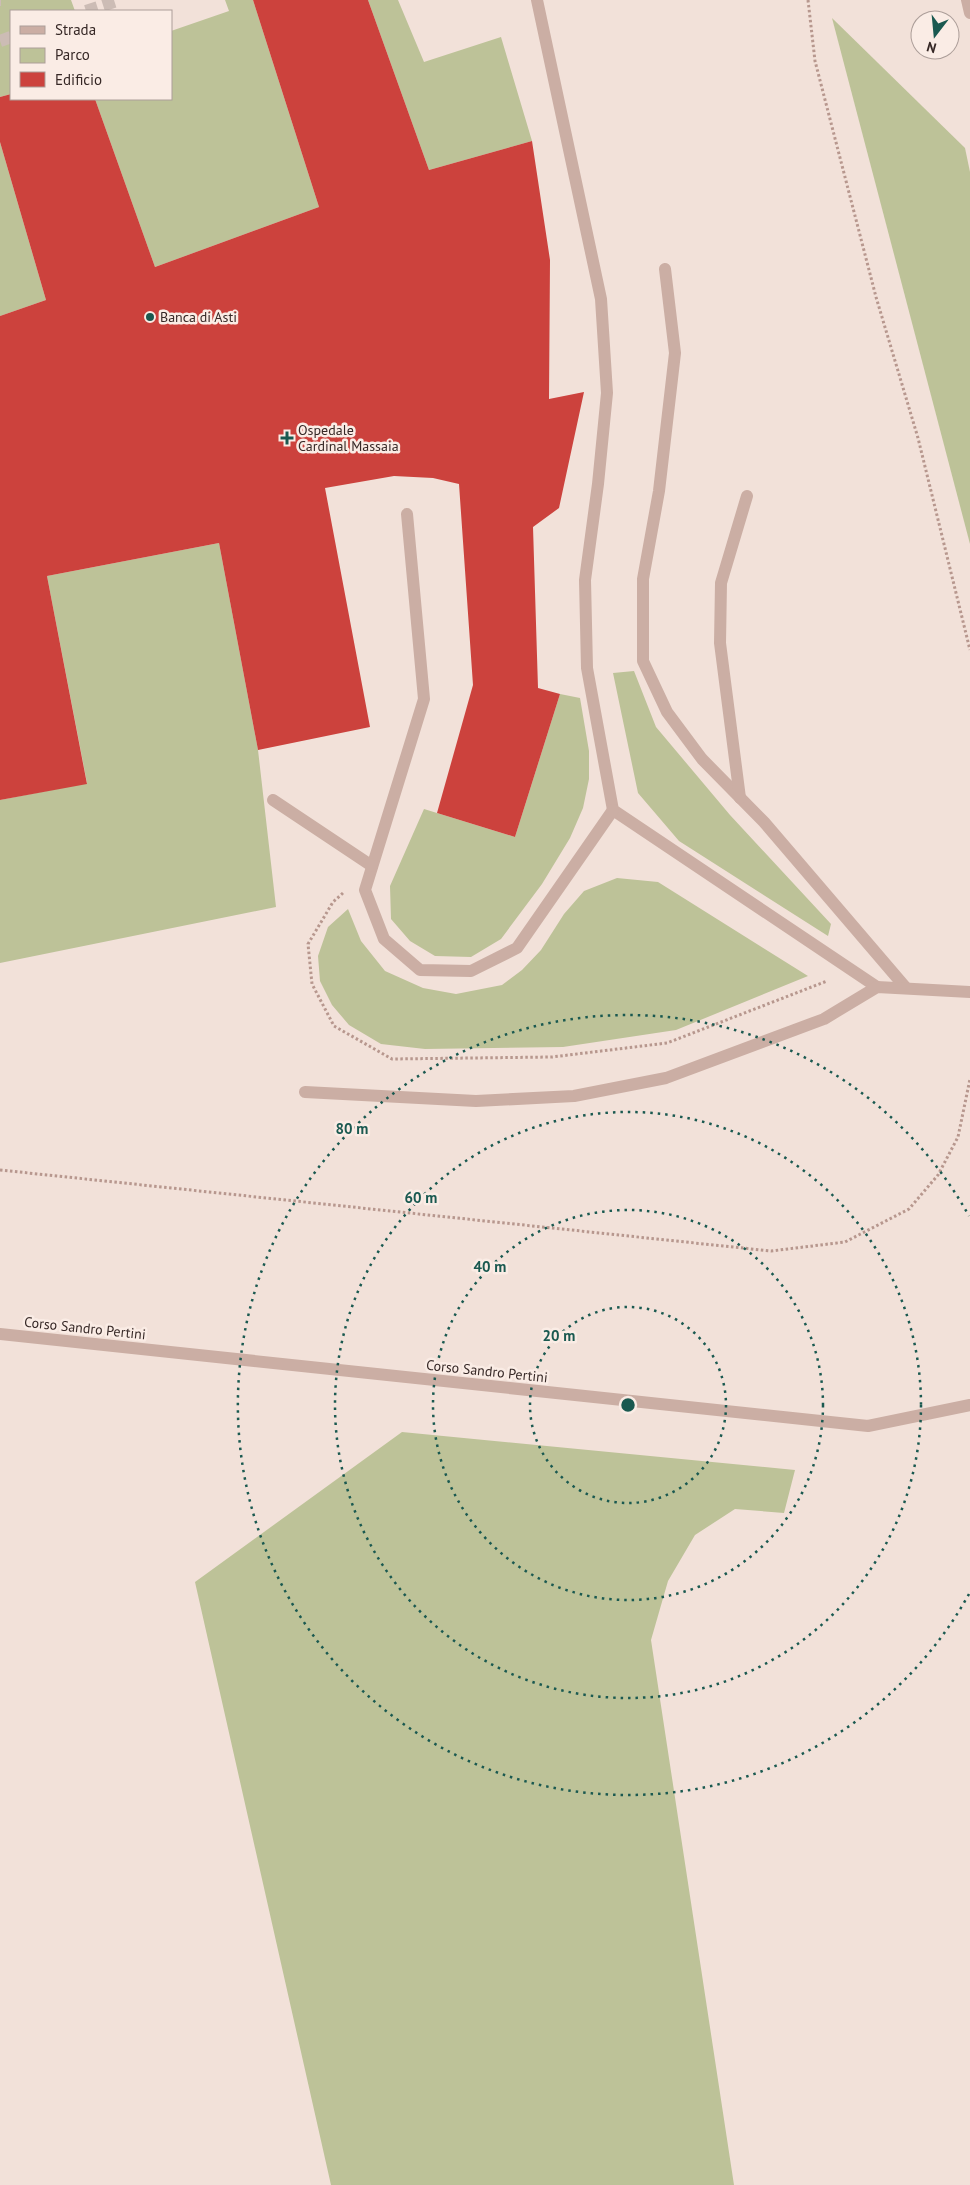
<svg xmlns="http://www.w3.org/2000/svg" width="970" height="2185" viewBox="0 0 970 2185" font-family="'PT Sans',sans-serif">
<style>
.green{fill:#bdc298}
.building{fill:#cc423d}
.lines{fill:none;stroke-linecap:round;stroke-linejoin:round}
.minor-tunnel{stroke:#ccbcb5;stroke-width:12;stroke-dasharray:12 6;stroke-linecap:butt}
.path{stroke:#b7978e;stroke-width:3;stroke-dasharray:2.5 2.5;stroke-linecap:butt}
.minor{stroke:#cbaea4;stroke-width:12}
.ring{fill:none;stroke:#1a5950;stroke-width:2.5;stroke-dasharray:2.5 5}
.poi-dot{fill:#1a5950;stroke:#faece5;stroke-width:2}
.labels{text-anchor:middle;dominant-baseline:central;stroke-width:5;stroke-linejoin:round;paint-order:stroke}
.poi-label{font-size:14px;fill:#362826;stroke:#faece5;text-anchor:start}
.street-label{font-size:14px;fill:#362826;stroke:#faece5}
.centre{fill:#1a5950;stroke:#faece5;stroke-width:2.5}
.ring-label{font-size:15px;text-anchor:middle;font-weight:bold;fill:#1a5950;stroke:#faece5;stroke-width:5;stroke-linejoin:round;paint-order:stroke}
</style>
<rect width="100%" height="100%" fill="#f2e1d9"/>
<!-- green -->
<g class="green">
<path d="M0 0H71L75 11H11V94L0 97Z"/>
<path d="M225 0H253L319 207 155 267 95 99H171V31L229 11Z"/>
<path d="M368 0H398L424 62 501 37 532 141 429 170Z"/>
<path d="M832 18 965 148 970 172V544Z"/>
<path d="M0 142 46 300 0 316Z"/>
<path d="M219 543 258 750 276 907 0 963V800L87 783 47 576Z"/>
<path d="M634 671 656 727 730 815 831 924 828 936 679 841 638 793 613 673Z"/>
<path d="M560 694 580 698 589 751V779L583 808 570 838 542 884 501 939 471 957 435 956 410 941 391 919 390 886 424 809 515 837Z"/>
<path d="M617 878 658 882 808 976 676 1030 563 1047 425 1049 381 1044 349 1025 332 1005 320 981 318 956 328 927 348 909 361 941 385 971 423 988 456 994 502 985 522 970 541 950 564 914 584 891Z"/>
<path d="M402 1432 795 1470 784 1513 735 1509 695 1535 668 1581 651 1640 734 2185H331L195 1582Z"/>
</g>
<!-- building -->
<path class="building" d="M253 0H368L429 170 532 141 550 260 549 399 584 392 559 508 533 527 538 688 560 694 515 837 437 813 473 685 459 484 433 478 394 476 325 488 370 727 258 750 219 543 47 576 87 784 0 800V316L46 300 0 142V97L11 94V99H95L155 267 319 207Z"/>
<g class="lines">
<!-- minor-tunnel -->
<g class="minor-tunnel">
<path d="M0 0H1"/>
<path d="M86 11 120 0"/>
<path d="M0 41 11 37"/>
</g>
<!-- path -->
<g class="path">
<path d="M808 0 815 61 876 297 918 438 970 650"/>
<path d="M343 893 333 902 308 944 312 984 334 1026 392 1059 552 1057 667 1043 827 981"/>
<path d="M0 1170 771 1251 845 1242 909 1209 938 1175 958 1137 970 1079"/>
</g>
<!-- minor -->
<g class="minor">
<path d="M537 0 601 299 607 393 598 484 585 580 587 668 613 810 877 987"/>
<path d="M967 0 970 13"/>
<path d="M665 269 675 353 659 491 643 579V661L667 712 702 759 764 822 906 988"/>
<path d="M407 514 424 699 365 890 384 939 420 970 471 971 517 948 613 810"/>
<path d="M740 798 720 643 721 583 747 496"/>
<path d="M273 800 372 866"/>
<path d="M305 1092 476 1101 574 1096 666 1078 824 1019 877 987 970 992"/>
<path d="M0 1334 868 1426 970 1405"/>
</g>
</g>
<!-- distance rings -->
<g class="ring">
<circle cx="628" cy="1405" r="98"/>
<circle cx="628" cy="1405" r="195"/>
<circle cx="628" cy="1405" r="293"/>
<path d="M969 1594A390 390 0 1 1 969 1216"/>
</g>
<!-- markers -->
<g class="poi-dot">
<circle cx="150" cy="317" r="5"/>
<path d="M284.5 430.5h5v5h5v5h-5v5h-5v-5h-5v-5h5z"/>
</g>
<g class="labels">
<!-- poi labels -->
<g class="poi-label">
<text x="160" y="317">Banca di Asti</text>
<text x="298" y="430">Ospedale<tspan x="298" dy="16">Cardinal Massaia</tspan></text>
</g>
<!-- street labels -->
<g class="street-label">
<text transform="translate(85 1328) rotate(6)">Corso Sandro Pertini</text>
<text transform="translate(487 1371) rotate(6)">Corso Sandro Pertini</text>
</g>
</g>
<circle cx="628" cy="1405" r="8" class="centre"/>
<g class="ring-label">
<text x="352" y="1134">80 m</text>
<text x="421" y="1203">60 m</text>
<text x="490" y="1272">40 m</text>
<text x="559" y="1341">20 m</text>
</g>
<!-- legend -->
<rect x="10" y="10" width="162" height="90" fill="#faece5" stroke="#ac9e99"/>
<rect x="20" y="26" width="25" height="8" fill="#cbaea4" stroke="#ac9e99"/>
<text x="55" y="35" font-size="15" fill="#362826">Strada</text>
<rect x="20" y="48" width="25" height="15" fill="#bdc298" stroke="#ac9e99"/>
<text x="55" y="60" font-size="15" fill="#362826">Parco</text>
<rect x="20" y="72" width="25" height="15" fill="#cc423d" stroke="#ac9e99"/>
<text x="55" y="85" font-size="15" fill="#362826">Edificio</text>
<!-- north arrow -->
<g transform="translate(935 35) rotate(196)"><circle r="24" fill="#faece5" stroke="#ac9e99"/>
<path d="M0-4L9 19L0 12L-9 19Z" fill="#1a5950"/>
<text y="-8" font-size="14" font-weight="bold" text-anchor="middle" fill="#362826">N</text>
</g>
</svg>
